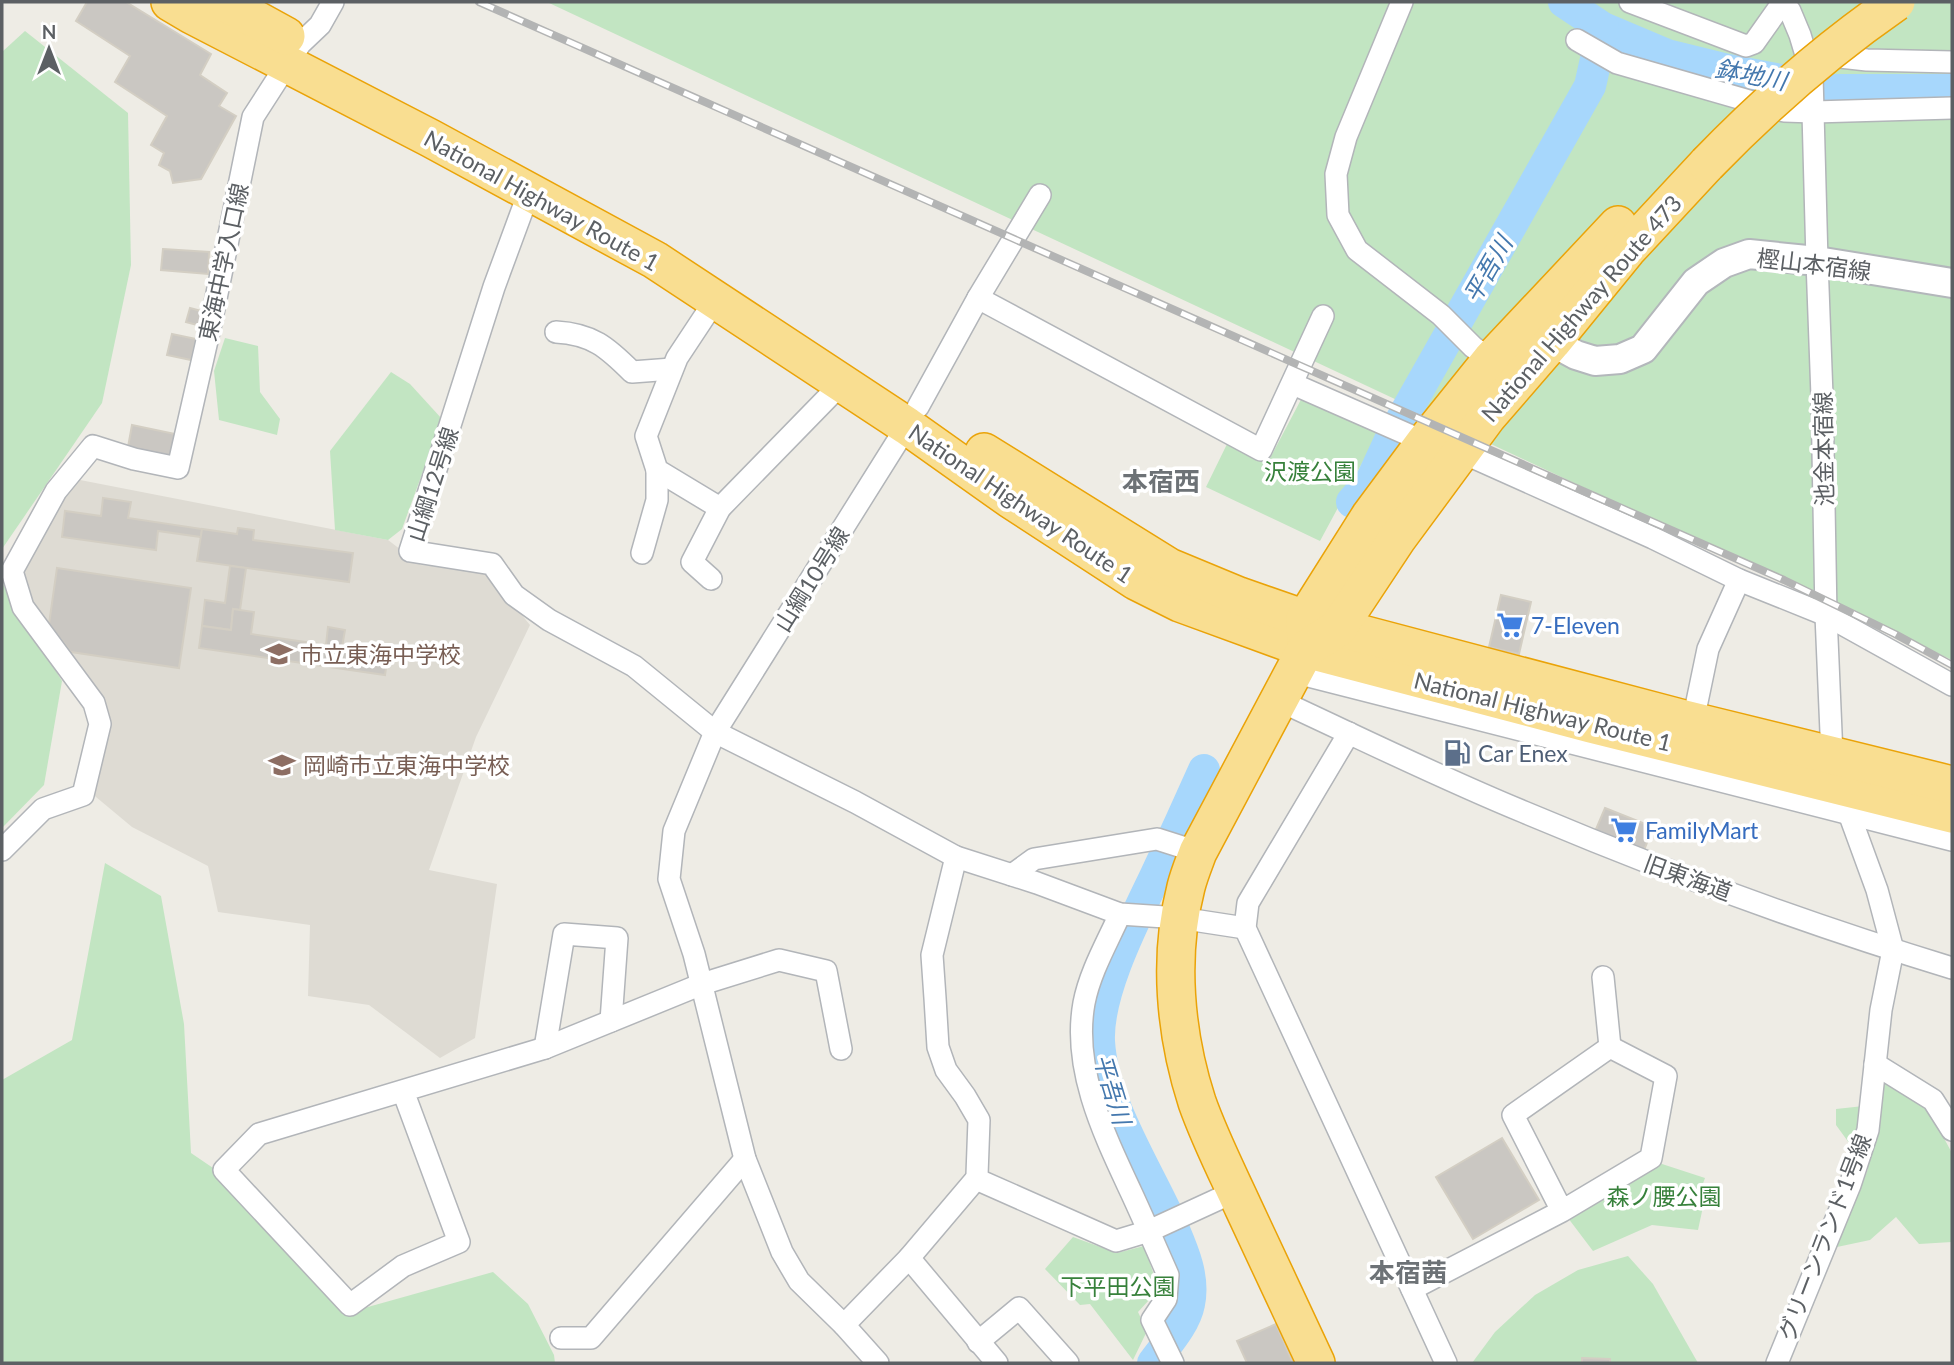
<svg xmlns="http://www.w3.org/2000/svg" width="1954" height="1365" viewBox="0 0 1954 1365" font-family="Lato,'Noto Sans JP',sans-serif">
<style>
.education{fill:#dedbd3}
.green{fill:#c2e5c2}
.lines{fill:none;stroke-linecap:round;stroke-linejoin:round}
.river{stroke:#a7d7fc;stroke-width:32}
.building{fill:#cac7c2;stroke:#d3cec3;stroke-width:2}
.street-casing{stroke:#b2b5b9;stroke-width:24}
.secondary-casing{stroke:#b3b7bb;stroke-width:32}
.highway-casing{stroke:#eaa308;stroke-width:40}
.street{stroke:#fff;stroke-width:21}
.secondary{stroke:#fff;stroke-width:28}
.highway{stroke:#f9de91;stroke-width:37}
.rail-casing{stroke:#b3b4b4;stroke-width:8}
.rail{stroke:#fff;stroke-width:5;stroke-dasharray:16;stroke-linecap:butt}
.highway-bridge-casing{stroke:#eaa308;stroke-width:40;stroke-linecap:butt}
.highway-bridge{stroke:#f9de91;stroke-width:37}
.labels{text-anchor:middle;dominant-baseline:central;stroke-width:7;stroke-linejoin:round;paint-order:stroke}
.street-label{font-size:23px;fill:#5c6064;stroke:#fff}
.park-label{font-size:23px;fill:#37813b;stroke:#fff}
.shop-label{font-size:23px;fill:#366cbe;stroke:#fff;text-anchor:start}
.education-label{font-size:23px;fill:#785e54;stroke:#fff;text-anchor:start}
.service-label{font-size:23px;fill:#4e5e75;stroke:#fff;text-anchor:start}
.water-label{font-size:24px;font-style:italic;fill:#4478ae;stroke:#fff}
.quarter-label{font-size:26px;font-weight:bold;fill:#6d7276;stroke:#fff}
</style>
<rect width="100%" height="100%" fill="#eeece5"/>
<!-- education -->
<path class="education" d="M75 479 388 540 421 565 486 571 530 625 476 737 429 870 497 884 475 1038 440 1058 369 1005 308 996 310 925 218 912 208 866 132 827 90 792 107 724 36 616 19 574Z"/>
<!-- green -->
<g class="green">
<path d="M547 2H1952V661V660Z"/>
<path d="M25 31 128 113 131 265 102 403 2 549V52Z"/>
<path d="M225 338 258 346 260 392 280 419 277 435 219 420 214 371Z"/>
<path d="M391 372 410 384 442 419 402 529 388 540 335 530 330 451Z"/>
<path d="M1305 392 1381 428 1320 541 1206 487 1228 442 1267 464Z"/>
<path d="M2 583 62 681 44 785 2 828Z"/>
<path d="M105 863 161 896 184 1024 191 1153 216 1170 350 1312 493 1272 528 1304 554 1355 555 1363H2V1080L72 1040Z"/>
<path d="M1882 1080 1928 1109 1952 1153V1242L1919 1244 1896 1217 1870 1240 1837 1247 1868 1169 1836 1125V1109L1882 1104Z"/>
<path d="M1659 1163 1705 1178 1698 1197 1704 1202 1698 1230 1652 1225 1593 1251 1568 1218Z"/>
<path d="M1073 1237 1117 1253 1144 1246 1154 1275 1149 1300 1138 1312 1147 1331 1133 1360 1090 1304 1080 1305 1045 1269Z"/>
<path d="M1628 1256 1653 1284 1698 1363H1472L1495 1332 1535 1295 1578 1270Z"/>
</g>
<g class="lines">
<!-- river -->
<g class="river">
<path d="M1564 2 1603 28 1667 55 1728 70 1833 90H1952"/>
<path d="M1352 502 1372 479 1391 438 1590 86 1603 28"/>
<path d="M1153 1363C1165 1346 1185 1325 1189 1304 1195 1276 1182 1249 1171 1223 1147 1169 1102 1101 1099 1041 1097 992 1134 921 1155 877 1172 841 1188 806 1204 770"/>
</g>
</g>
<!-- building -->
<g class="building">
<path d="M87 2H126L211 54 200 75 227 93 219 106 236 116 201 179 173 183 170 171 159 165 164 153 151 145 167 116 115 82 130 56 76 21Z"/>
<path d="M163 249 209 252 208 274 161 270Z"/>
<path d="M190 308 205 312 201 326 186 322Z"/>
<path d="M172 334 196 339 191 360 167 355Z"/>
<path d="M132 425 175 434 170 456 128 447Z"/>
<path d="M103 498 131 502 128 518 202 529 201 537 158 531 156 550 62 537 65 511 101 516Z"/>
<path d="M238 528 254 530 253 540 353 553 349 582 197 561 202 529 237 534Z"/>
<path d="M230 566 246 568 240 610 233 609 231 630 202 626 205 600 225 603Z"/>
<path d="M57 568 191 588 179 668 71 652 49 624Z"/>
<path d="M1501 595 1531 602 1519 654 1489 647Z"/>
<path d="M233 609 254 612 251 634 326 645 328 627 345 630 342 647 388 654 385 675 199 648 202 626 231 630Z"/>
<path d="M1605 808 1653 827 1643 853 1594 834Z"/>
<path d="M1502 1138 1539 1200 1473 1239 1436 1177Z"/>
<path d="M1276 1324 1293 1363H1247L1237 1341Z"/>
<path d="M1582 1358 1610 1359V1363H1582Z"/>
</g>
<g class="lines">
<defs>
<g id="street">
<path d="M1402 2 1346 137 1336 174 1338 215 1357 250 1441 315 1473 347 1491 360"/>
<path d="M1630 2 1746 46 1754 43 1783 2"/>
<path d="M1577 40 1617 63 1784 111 1814 112 1952 108"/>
<path d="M1822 55 1867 60 1952 62"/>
<path d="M529 192 494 287 410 551 492 564 514 595 549 620 634 666 715 732 855 802 956 857 1037 883 1120 914 1180 918 1245 928"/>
<path d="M978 298 1261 450 1323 316"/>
<path d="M716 299 677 358 646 436 657 470 720 508"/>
<path d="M556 332C592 334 607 347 632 372L672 369"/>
<path d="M1293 384 1425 442"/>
<path d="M918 407 978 298 1040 195"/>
<path d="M1461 452 1653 538 1739 580 1826 615 1952 685"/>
<path d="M642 553 657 500V470"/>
<path d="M711 579 692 562 720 508 842 383"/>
<path d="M1293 672 1952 840"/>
<path d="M1278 700C1360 738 1441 778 1524 812 1664 871 1807 924 1952 968"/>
<path d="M1693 721 1708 649 1739 580"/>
<path d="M1349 733 1248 903 1245 928 1446 1363"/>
<path d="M2 850 43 809 83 795 100 724 94 703 23 607 12 571 56 491 93 446 134 459 178 468 211 323 253 117 300 44 320 25 333 2"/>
<path d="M1012 875 1034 859 1157 839 1198 852"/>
<path d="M1120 914C1107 943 1090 972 1084 1003 1072 1069 1104 1134 1131 1192 1144 1220 1156 1248 1168 1275L1166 1299 1152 1320 1173 1363"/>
<path d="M1603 977 1610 1047"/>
<path d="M545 1048 564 934 617 938 611 1021"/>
<path d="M1875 1064 1933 1100 1952 1130"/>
<path d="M403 1091 459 1242 403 1266 350 1305 224 1170 259 1134 545 1048 702 984 779 960 826 971 841 1049"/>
<path d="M976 1179 1116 1241 1149 1231 1236 1191"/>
<path d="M909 1258 997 1363"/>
<path d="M1412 1289 1562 1211 1651 1158 1666 1076 1610 1047 1513 1115 1562 1211"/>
<path d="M844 1325 909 1258 976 1179 977 1175 979 1120 965 1096 946 1070 938 1047 935 998 932 955 956 857"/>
<path d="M561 1338H591L745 1159"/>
<path d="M978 1342 1019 1308 1068 1363"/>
<path d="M878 1363 844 1325 799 1281 782 1252 745 1159 694 954 669 879 674 831 715 732 907 426"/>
<path d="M1777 1363 1850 1185 1868 1130 1881 1010 1893 950 1877 890 1839 786 1832 756 1826 615 1822 396 1817 261 1812 75 1800 35 1790 11 1783 2"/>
</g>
<path id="secondary" d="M1552 342 1576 355 1595 361 1620 359 1643 349 1696 282 1724 263 1749 254 1817 261 1952 283"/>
<g id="highway">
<path d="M170 2 192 15 430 138 655 260 907 426 1010 499 1136 581 1180 603 1306 649 1591 724 1952 814"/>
<path d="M224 2 286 36"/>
<path d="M984 452 1169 567 1239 596 1305 619 1684 719 1952 785"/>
<path d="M1306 641 1305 619 1370 516 1425 442 1491 360 1618 225"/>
<path d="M1316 1363C1292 1312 1268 1260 1244 1209 1228 1174 1210 1139 1197 1102 1175 1034 1168 957 1186 887 1189 875 1194 863 1198 852L1306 649 1338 628 1397 539 1487 417 1552 342 1627 250 1707 164"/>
</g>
</defs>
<!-- street casing -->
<use href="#street" class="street-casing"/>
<!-- secondary casing -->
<use href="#secondary" class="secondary-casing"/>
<!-- highway casing -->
<use href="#highway" class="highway-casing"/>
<!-- street -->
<use href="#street" class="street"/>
<!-- secondary -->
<use href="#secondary" class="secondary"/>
<!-- highway -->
<use href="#highway" class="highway"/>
<defs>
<path id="rail" d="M479 2 1784 580 1895 634 1952 665"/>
</defs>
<!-- rail casing -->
<use href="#rail" class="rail-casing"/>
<!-- rail -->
<use href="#rail" class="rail"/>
<defs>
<path id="highway-bridge" d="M1707 164C1764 105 1828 49 1896 2"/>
</defs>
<!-- highway-bridge casing -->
<use href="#highway-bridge" class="highway-bridge-casing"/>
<!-- highway-bridge -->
<use href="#highway-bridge" class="highway-bridge"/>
</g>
<!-- icons -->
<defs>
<symbol id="supermarket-bare" viewBox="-9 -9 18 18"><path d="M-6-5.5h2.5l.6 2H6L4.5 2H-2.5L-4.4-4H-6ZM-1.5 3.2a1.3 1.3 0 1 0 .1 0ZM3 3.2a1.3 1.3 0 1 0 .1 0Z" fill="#3f7fe0" stroke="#fff" stroke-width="2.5" paint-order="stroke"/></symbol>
<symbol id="school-bare" viewBox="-9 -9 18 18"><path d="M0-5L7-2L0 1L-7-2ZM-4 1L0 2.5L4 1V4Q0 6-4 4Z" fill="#8d6e63" stroke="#fff" stroke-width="2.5" paint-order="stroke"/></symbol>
<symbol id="fuel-bare" viewBox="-9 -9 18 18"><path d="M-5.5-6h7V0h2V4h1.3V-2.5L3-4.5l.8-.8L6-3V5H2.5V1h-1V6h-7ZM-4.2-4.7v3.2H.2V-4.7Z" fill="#5c6f8a" stroke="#fff" stroke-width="2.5" paint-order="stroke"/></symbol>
</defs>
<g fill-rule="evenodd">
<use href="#supermarket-bare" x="1491" y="606" width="38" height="38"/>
<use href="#school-bare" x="260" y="635" width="38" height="38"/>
<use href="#fuel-bare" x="1438" y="734" width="38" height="38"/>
<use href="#school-bare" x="263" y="746" width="38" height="38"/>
<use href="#supermarket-bare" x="1605" y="811" width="38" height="38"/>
</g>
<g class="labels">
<!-- street labels -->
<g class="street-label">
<text transform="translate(542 200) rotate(29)">National Highway Route 1</text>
<text transform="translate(223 262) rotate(-78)">東海中学入口線</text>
<text transform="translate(1814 264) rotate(7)">樫山本宿線</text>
<text transform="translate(1581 308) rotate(-49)">National Highway Route 473</text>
<text transform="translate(1823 449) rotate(-91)">池金本宿線</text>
<text transform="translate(432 484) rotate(-72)">山綱12号線</text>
<text transform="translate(1021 503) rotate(34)">National Highway Route 1</text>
<text transform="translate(811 579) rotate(-58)">山綱10号線</text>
<text transform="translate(1543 711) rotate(14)">National Highway Route 1</text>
<text transform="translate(1688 877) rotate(20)">旧東海道</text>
<text transform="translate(1824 1237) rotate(-69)">グリーンランド1号線</text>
</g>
<!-- park labels -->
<g class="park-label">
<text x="1310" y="471">沢渡公園</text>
<text x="1664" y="1196">森ノ腰公園</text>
<text x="1118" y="1286">下平田公園</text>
</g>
<!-- shop labels -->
<g class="shop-label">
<text x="1531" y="625">7-Eleven</text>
<text x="1645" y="830">FamilyMart</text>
</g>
<!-- education labels -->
<g class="education-label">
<text x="300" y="654">市立東海中学校</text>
<text x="303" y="765">岡崎市立東海中学校</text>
</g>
<!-- service labels -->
<g class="service-label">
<text x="1478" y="753">Car Enex</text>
</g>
<!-- water labels -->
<g class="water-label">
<text transform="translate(1751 74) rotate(11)">鉢地川</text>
<text transform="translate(1487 269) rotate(-60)">平吾川</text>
<text transform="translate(1113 1089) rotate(73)">平吾川</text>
</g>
<!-- quarter labels -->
<g class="quarter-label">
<text x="1161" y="481">本宿西</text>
<text x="1408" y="1272">本宿茜</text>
</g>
</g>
<!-- border -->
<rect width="1954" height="1365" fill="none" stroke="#5c6064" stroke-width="7"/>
<!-- north arrow -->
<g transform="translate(49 49)" stroke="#ffffff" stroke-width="5" paint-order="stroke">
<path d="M0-5L12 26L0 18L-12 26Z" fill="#5c6064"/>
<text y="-10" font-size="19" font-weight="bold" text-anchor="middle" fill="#5c6064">N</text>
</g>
</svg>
